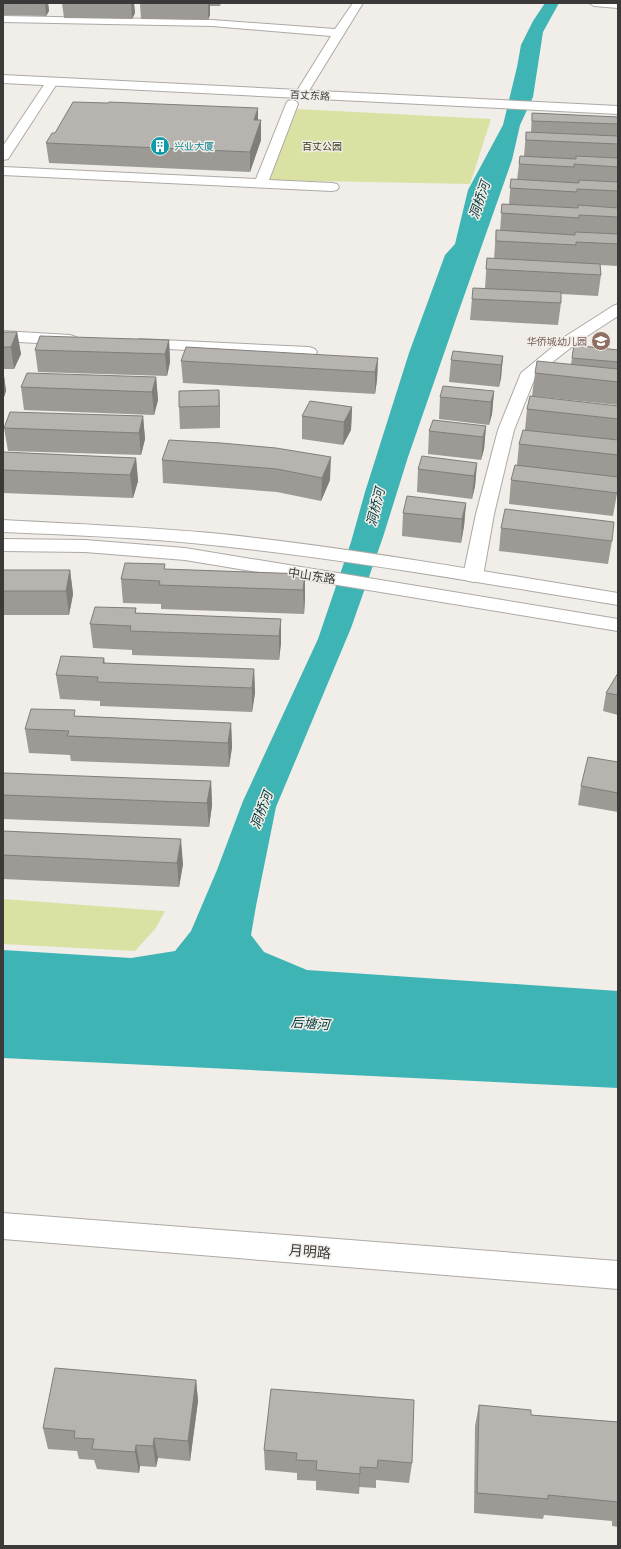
<svg xmlns="http://www.w3.org/2000/svg" width="621" height="1549" viewBox="0 0 621 1549" font-family="'Exo 2','Noto Sans SC',sans-serif">
<style>
.green{fill:#dbe1a2}
.water{fill:#3fb4b4}
.lines{fill:none;stroke-linecap:round;stroke-linejoin:round}
.minor-casing{stroke:#ada9a5;stroke-width:2}
.major-casing{stroke:#ada9a5;stroke-width:2}
.minor{fill:#fff;fill-rule:evenodd}
.major{fill:#fff;fill-rule:evenodd}
.wall{fill:#9d9a96}
.shaded-wall{fill:#807d7a}
.building{fill:#b7b3af;stroke:#807d7a}
.labels{text-anchor:middle;dominant-baseline:central;stroke-width:3;stroke-linejoin:round;paint-order:stroke}
.far-street-label{font-size:10px;fill:#3c3a39;stroke:#f1ede9}
.far-culture-label{font-size:10px;fill:#0d838f;stroke:#f1ede9;text-anchor:start}
.far-park-label{font-size:10px;fill:#373a17;stroke:#f1ede9}
.far-education-label{font-size:10px;fill:#785e54;stroke:#f1ede9;text-anchor:end}
.street-label{font-size:12px;fill:#3c3a39;stroke:#f1ede9}
.water-label{font-size:13px;font-style:italic;fill:#013939;stroke:#f1ede9}
.near-street-label{font-size:14px;fill:#3c3a39;stroke:#f1ede9}
</style>
<rect width="100%" height="100%" fill="#f1ede9"/>
<!-- green -->
<g class="green">
<path d="M297 109 491 119 470 184 266 180Z"/>
<path d="M3 899 164 911H165L155 929 135 951 3 944Z"/>
</g>
<!-- water -->
<path class="water" d="M545 3H559L543 32 533 97 520 125 512 160 457 316 408 457 383 537 351 628 276 807 256 906 251 935 264 952 307 970 618 991V1088L3 1058V950L131 958 175 951 191 931 217 870 243 801 318 639 351 542 365 492 409 353 445 255 455 244 468 190 503 125 517 67 521 45 533 21Z"/>
<g class="lines">
<defs>
<g id="minor">
<path d="M353 3H363L307 94 305 97H297L295 94 331 36 212 26 3 22V16L212 20 335 29Z"/>
<path d="M589 3H618V8L594 6Z"/>
<path d="M52 78 56 79 58 82 8 159 3 160V146L48 79Z"/>
<path d="M292 100 296 101 298 104 269 180 332 183 337 184 339 187 337 190 332 191 3 175V167L256 179 286 104 288 101Z"/>
<path d="M618 304V316L578 342 536 375 514 430 494 514 483 576 480 580 473 582 466 580 463 576 476 514 498 430 521 373 566 336 613 306Z"/>
<path d="M3 331 70 335 76 337 78 340 76 343 70 345 3 341Z"/>
<path d="M140 339 309 347 315 349 317 352 315 355 309 357 134 347 132 344 134 341Z"/>
<path d="M3 1213 618 1261V1289L3 1239Z"/>
</g>
<g id="major">
<path d="M3 75 618 106V114L3 83Z"/>
<path d="M3 520C76 524 148 527 221 534 354 548 486 572 618 593V605C486 584 354 560 221 546 148 538 76 535 3 532Z"/>
<path d="M3 539 85 540 185 548 618 619V631L185 560 85 552 3 551Z"/>
</g>
</defs>
<!-- minor casing -->
<use href="#minor" class="minor-casing"/>
<!-- major casing -->
<use href="#major" class="major-casing"/>
<!-- minor -->
<use href="#minor" class="minor"/>
<!-- major -->
<use href="#major" class="major"/>
</g>
<!-- wall -->
<g class="wall">
<path d="M3 3H48L49 11 46 16 3 15Z"/>
<path d="M62 3H221L220 6H210V15L208 20 141 19 140 4H134L135 13 132 19 64 18Z"/>
<path d="M532 113 618 117V266L600 265 601 275 598 296 561 294V303L558 325 470 320 473 288H485L487 258 494 259 496 230 500 231 502 204H509L511 179 517 180 520 156H524L526 132H531Z"/>
<path d="M258 120H261V140L250 172 49 163 46 143 55 133Z"/>
<path d="M3 332H17L21 354 14 369H3L6 391 3 400Z"/>
<path d="M169 340 170 362 167 376 38 372 35 350Z"/>
<path d="M574 345 618 350V405L532 396 535 373 571 364Z"/>
<path d="M503 356 501 378 499 387 449 382 451 360Z"/>
<path d="M378 358 377 380 375 394 183 383 181 361Z"/>
<path d="M156 377 158 400 154 415 24 410 21 387Z"/>
<path d="M219 390 220 428 180 429 179 407Z"/>
<path d="M494 391 492 414 489 425 439 419 440 397Z"/>
<path d="M618 406V488L613 516 509 504 511 480 517 465 519 444 525 430 527 409Z"/>
<path d="M352 407 351 430 343 445 302 439V416Z"/>
<path d="M143 416 145 439 141 455 8 451 4 428Z"/>
<path d="M486 426 484 449 481 460 428 454 429 431Z"/>
<path d="M169 440 330 480 321 501 277 492 163 483 162 460Z"/>
<path d="M3 452 136 458 138 481 133 498 3 493Z"/>
<path d="M477 463 475 486 472 499 417 492 418 469Z"/>
<path d="M466 503 464 526 461 543 402 536 403 513Z"/>
<path d="M501 528 612 541 608 564 499 551Z"/>
<path d="M165 569 305 574V598L304 614 161 609V604L123 603 121 579Z"/>
<path d="M3 570H70L73 594 69 615H3Z"/>
<path d="M136 608V613L281 619V643L279 660 132 655V650L93 648 90 624Z"/>
<path d="M104 658 105 663 254 669 255 693 252 712 100 706V701L60 699 56 675Z"/>
<path d="M618 673V715L603 711 606 693Z"/>
<path d="M76 716 231 723 232 747 229 767 71 761 70 755 29 753 25 729Z"/>
<path d="M618 762V812L578 805 581 786Z"/>
<path d="M3 775 211 781 212 805 209 827 3 819Z"/>
<path d="M3 831 183 864 179 887 3 879Z"/>
<path d="M196 1380 198 1401 190 1461 158 1458 156 1467 140 1466 139 1473 97 1469 94 1460 79 1459 77 1451 48 1449 43 1428Z"/>
<path d="M479 1405 531 1415 618 1422V1527L612 1526V1521L544 1515 543 1519 474 1513 475 1426Z"/>
<path d="M264 1450 412 1463 409 1483 376 1480V1488L359 1487V1494L316 1490V1481L297 1480V1473L265 1470Z"/>
</g>
<!-- shaded-wall -->
<g class="shaded-wall">
<path d="M45 3H48L49 11 46 16Z"/>
<path d="M131 3H134L135 13 132 19Z"/>
<path d="M208 3H210V15L208 20Z"/>
<path d="M258 108V128L254 120Z"/>
<path d="M261 120V140L250 172V152Z"/>
<path d="M17 332 21 354 14 369 11 347Z"/>
<path d="M169 340 170 362 167 376 165 354Z"/>
<path d="M503 356 501 378 499 387 501 365Z"/>
<path d="M378 358 377 380 375 394V372Z"/>
<path d="M3 369 6 391 3 400Z"/>
<path d="M156 377 158 400 154 415 152 392Z"/>
<path d="M219 390 220 413V428L219 406Z"/>
<path d="M494 391 492 414 489 425 491 402Z"/>
<path d="M352 407 351 430 343 445 344 422Z"/>
<path d="M143 416 145 439 141 455 139 433Z"/>
<path d="M486 426 484 449 481 460 483 437Z"/>
<path d="M331 457 330 480 321 501 322 478Z"/>
<path d="M136 458 138 481 133 498 130 475Z"/>
<path d="M477 463 475 486 472 499 474 476Z"/>
<path d="M466 503 464 526 461 543 462 519Z"/>
<path d="M70 570 73 594 69 615 66 591Z"/>
<path d="M305 574V598L304 614 303 590Z"/>
<path d="M281 619V643L279 660V636Z"/>
<path d="M254 669 255 693 252 712V688Z"/>
<path d="M231 723 232 747 229 767 228 743Z"/>
<path d="M211 781 212 805 209 827 207 803Z"/>
<path d="M181 839 183 864 179 887 177 863Z"/>
<path d="M196 1380 198 1401 190 1461 188 1441Z"/>
<path d="M154 1438 158 1458 156 1467 153 1446Z"/>
<path d="M136 1445 140 1466 139 1473 135 1452Z"/>
<path d="M360 1467 359 1487V1494L360 1474Z"/>
</g>
<!-- building -->
<g class="building">
<path d="M73 102 108 103 109 102 258 108 254 120H261L250 152 46 143 52 133H55Z"/>
<path d="M532 113 618 117V124L532 121Z"/>
<path d="M526 132 618 136V144L526 140Z"/>
<path d="M520 156 576 159V156L618 158V167L574 164V167L519 164Z"/>
<path d="M511 179 579 183V180L618 182V191L577 189V192L510 188Z"/>
<path d="M502 204 578 208V205L618 208V217L579 215V218L501 213Z"/>
<path d="M496 230 575 235V232L618 234V244L576 242V245L496 241Z"/>
<path d="M487 258 600 264 601 275 486 269Z"/>
<path d="M473 288 561 292V303L472 299Z"/>
<path d="M3 332H17L11 347H3Z"/>
<path d="M40 336 169 340 165 354 35 350Z"/>
<path d="M574 345 618 350V362L572 358Z"/>
<path d="M186 347 378 358 375 372 181 361Z"/>
<path d="M453 351 503 356 501 365 451 360Z"/>
<path d="M537 361 618 369V382L535 373Z"/>
<path d="M27 373 156 377 152 392 21 387Z"/>
<path d="M443 386 494 391 491 402 440 397Z"/>
<path d="M219 390V406L179 407V391Z"/>
<path d="M530 396 618 406V419L527 409Z"/>
<path d="M310 401 352 407 344 422 302 416Z"/>
<path d="M10 412 143 416 139 433 4 428Z"/>
<path d="M433 420 486 426 483 437 429 431Z"/>
<path d="M523 430 618 440V455L519 444Z"/>
<path d="M169 440 221 443 276 448 331 457 322 478 277 469 162 460Z"/>
<path d="M3 452 136 458 130 475 3 470Z"/>
<path d="M422 456 477 463 474 476 418 469Z"/>
<path d="M515 465 618 477V488L617 493 511 480Z"/>
<path d="M407 496 466 503 462 519 403 513Z"/>
<path d="M505 509 614 522 612 541 501 528Z"/>
<path d="M125 563 165 564 164 569 305 574 303 590 159 585 160 581 121 579Z"/>
<path d="M3 570H70L66 591H3Z"/>
<path d="M95 607 136 608 135 613 281 619 279 636 130 631 131 626 90 624Z"/>
<path d="M61 656 104 658 103 663 254 669 252 688 97 682 98 677 56 675Z"/>
<path d="M618 673V695L606 693Z"/>
<path d="M31 709 75 710 74 716 231 723 228 743 67 736 69 731 25 729Z"/>
<path d="M588 757 618 762V793L581 786Z"/>
<path d="M4 773 211 781 207 803 3 795V775Z"/>
<path d="M3 831 181 839 177 863 3 855Z"/>
<path d="M55 1368 196 1380 188 1441 154 1438 153 1446 136 1445 135 1452 92 1449 94 1439 74 1438 75 1431 43 1428Z"/>
<path d="M271 1389 414 1400 412 1463 378 1460 377 1468 360 1467V1474L316 1470 317 1461 296 1460 297 1453 264 1450Z"/>
<path d="M479 1405 531 1410V1415L618 1422V1502L548 1495V1499L477 1493Z"/>
</g>
<!-- icons -->
<defs>
<symbol id="building-disc" viewBox="-11 -11 22 22"><circle r="9.5" fill="#0f9aa8" stroke="#f1ede9"/><path d="M-4-6H4V6H1V3H-1V6H-4ZM-2.5-4.3h1.7v1.8h-1.7ZM.8-4.3h1.7v1.8H.8ZM-2.5-1h1.7V.8h-1.7ZM.8-1h1.7V.8H.8Z" fill="#fff"/></symbol>
<symbol id="school-disc" viewBox="-11 -11 22 22"><circle r="9.5" fill="#8d6e63" stroke="#f1ede9"/><path d="M0-5L7-2L0 1L-7-2ZM-4 1L0 2.5L4 1V4Q0 6-4 4Z" fill="#fff"/></symbol>
</defs>
<g fill-rule="evenodd">
<use href="#building-disc" x="149" y="135" width="22" height="22"/>
<use href="#school-disc" x="590" y="330" width="22" height="22"/>
</g>
<g class="labels">
<!-- far-street labels -->
<g class="far-street-label">
<text transform="translate(310 95) rotate(3)">百丈东路</text>
</g>
<!-- far-culture labels -->
<g class="far-culture-label">
<text x="174" y="146">兴业大厦</text>
</g>
<!-- far-park labels -->
<g class="far-park-label">
<text x="322" y="146">百丈公园</text>
</g>
<!-- far-education labels -->
<g class="far-education-label">
<text x="587" y="341">华侨城幼儿园</text>
</g>
<!-- street labels -->
<g class="street-label">
<text transform="translate(312 575) rotate(9)">中山东路</text>
</g>
<!-- water labels -->
<g class="water-label">
<text transform="translate(479 200) rotate(-71)">洞桥河</text>
<text transform="translate(375 507) rotate(-76)">洞桥河</text>
<text transform="translate(261 810) rotate(-69)">洞桥河</text>
<text transform="translate(310 1023) rotate(4)">后塘河</text>
</g>
<!-- near-street labels -->
<g class="near-street-label">
<text transform="translate(310 1251) rotate(5)">月明路</text>
</g>
</g>
<!-- border -->
<rect width="621" height="1549" fill="none" stroke="#3c3a39" stroke-width="8"/>
</svg>
